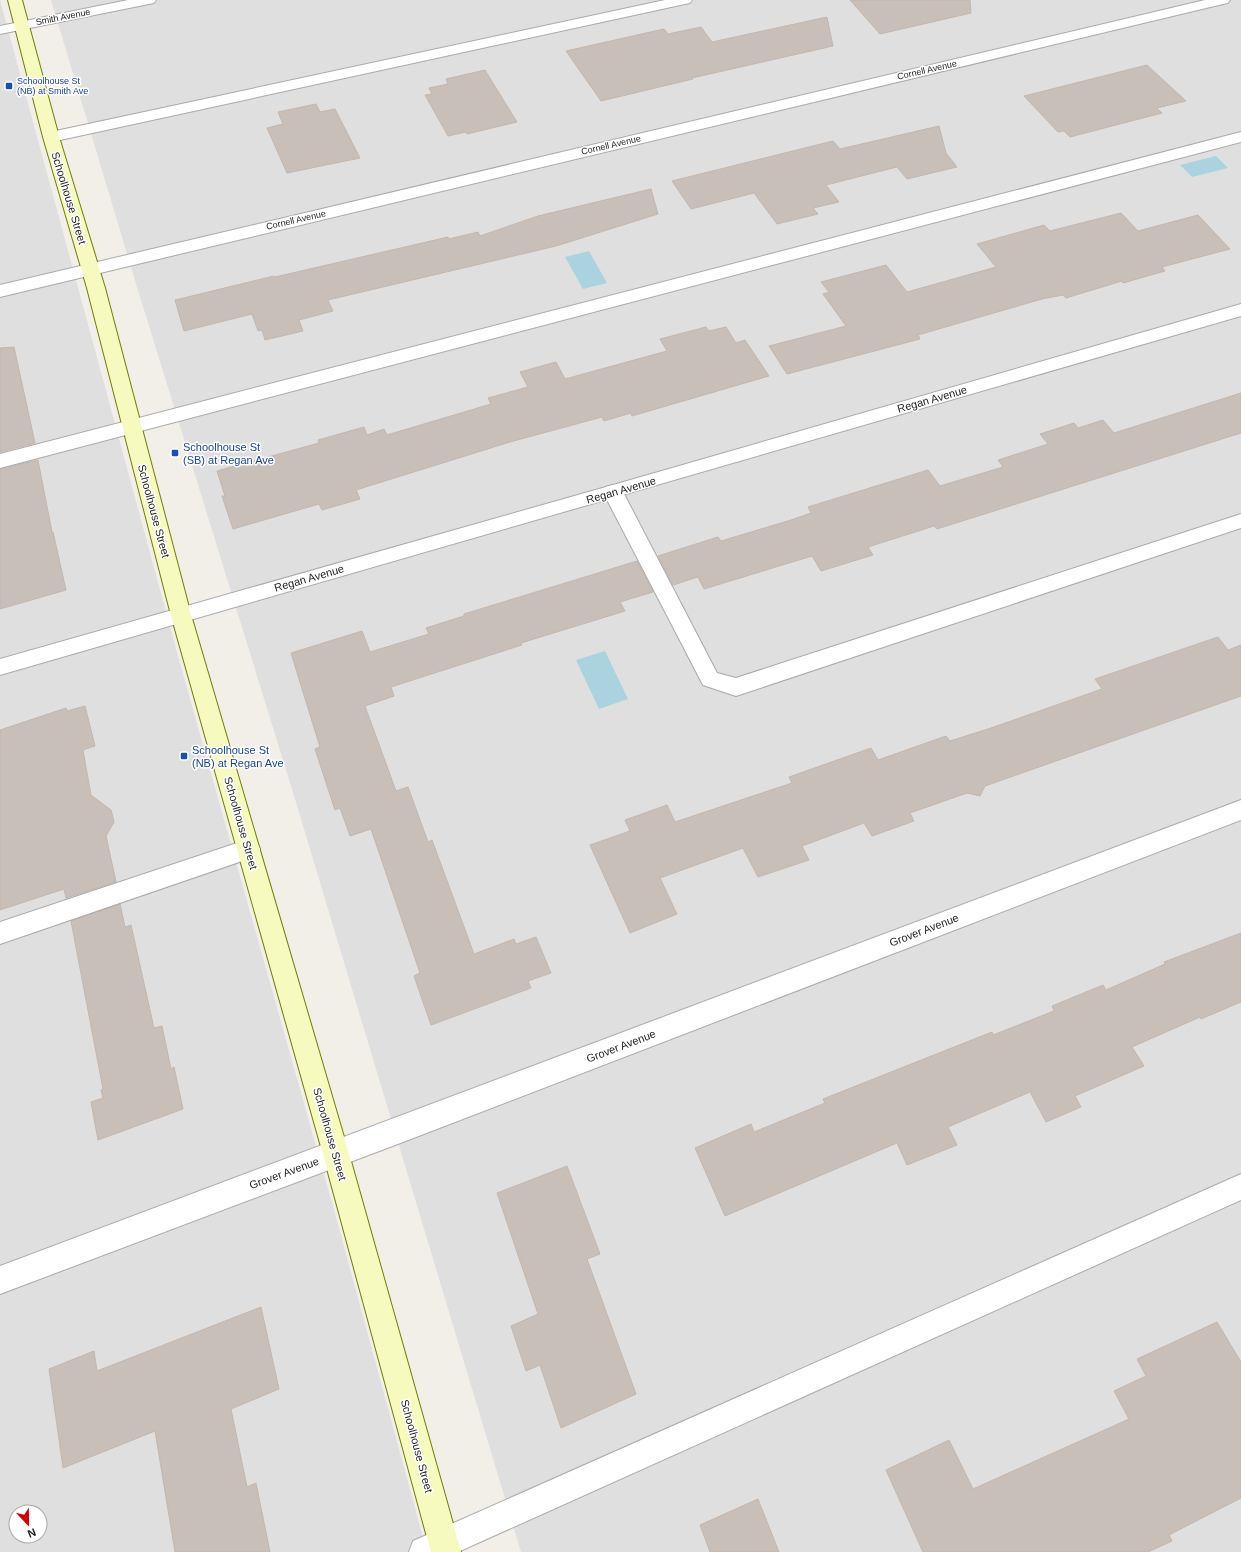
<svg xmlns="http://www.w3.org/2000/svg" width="1241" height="1552" viewBox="0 0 1241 1552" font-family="Arial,sans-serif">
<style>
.residential{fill:#e0dfdf;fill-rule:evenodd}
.water{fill:#aad3df}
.building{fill:#c7bfb8;stroke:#c4b6ab}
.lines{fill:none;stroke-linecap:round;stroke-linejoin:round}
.lane-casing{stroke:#a9a9a9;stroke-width:2}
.street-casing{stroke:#a9a9a9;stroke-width:2}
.secondary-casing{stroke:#707d05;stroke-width:2}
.lane{fill:#fff;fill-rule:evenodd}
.street{fill:#fff;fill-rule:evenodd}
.secondary{fill:#f7fabf;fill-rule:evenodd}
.transit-dot{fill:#1a4fb4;stroke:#fff;stroke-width:1.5}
.labels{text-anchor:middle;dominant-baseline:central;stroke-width:3;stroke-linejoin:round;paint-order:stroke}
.far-street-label{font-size:9px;fill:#222;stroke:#fff}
.far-transit-label{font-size:9px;fill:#164399;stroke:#fff;text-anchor:start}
.street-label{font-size:11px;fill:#222;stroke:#fff}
.transit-label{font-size:11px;fill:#164399;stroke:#fff;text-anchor:start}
</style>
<rect width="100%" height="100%" fill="#f2efe9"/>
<!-- residential -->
<g class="residential">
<path d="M0 0 178 656 336 1217 427 1552H0ZM16 1512H40V1536H16Z"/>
<path d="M51 0H1241V1552H521L295 799 137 287Z"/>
</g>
<!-- water -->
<g class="water">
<path d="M1216 156 1228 168 1192 177 1180 165Z"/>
<path d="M589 251 607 283 583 289 565 257Z"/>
<path d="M605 651 628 699 599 709 576 660Z"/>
</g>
<!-- building -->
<g class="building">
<path d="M850 0H970L971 13 880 34Z"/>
<path d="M827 17 833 46 692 78 693 79 601 101 566 51 664 29 668 34 701 27 712 42Z"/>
<path d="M1147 65 1186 101 1157 108 1162 113 1070 137 1064 131 1058 132 1024 96Z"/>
<path d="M485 70 517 122 467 134 466 132 448 136 425 95 432 94 429 88 448 84 446 79Z"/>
<path d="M316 104 320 112 335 109 360 158 287 173 267 128 283 124 278 112Z"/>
<path d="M939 126 946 153 957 167 907 179 897 167 826 185 839 202 813 208 818 214 777 224 754 193 691 209 672 181 833 141 840 149Z"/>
<path d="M651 189 658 214 556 246 328 300 333 311 299 320 303 331 265 340 262 330 258 331 252 314 184 331 175 300 274 276 275 277 448 237 449 239 478 232 480 236 538 216Z"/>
<path d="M1121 213 1138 231 1198 215 1230 249 1162 267 1165 271 1123 283 1122 281 1066 298 1063 295 1042 299 918 335 920 339 787 374 769 346 846 326 823 294 829 292 821 282 886 265 907 292 996 267 977 244 1044 225 1050 231Z"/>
<path d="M706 327 709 331 726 327 736 343 745 340 769 376 632 416 631 413 604 421 602 417 510 442 356 490 360 499 322 510 319 504 233 529 222 496H225L217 471 319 443 318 440 364 427 367 435 384 429 387 435 491 404 488 398 528 387 520 372 556 362 565 379 667 351 660 339Z"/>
<path d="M14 347 35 443 0 452V348Z"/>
<path d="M1241 393V433L937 529 934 526 868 547 873 555 821 571 812 556 704 589 698 577 673 585 658 556 718 537 721 541 791 520 811 513 808 507 928 470 940 486 1003 467 998 460 1048 444 1040 434 1074 423 1078 428 1103 420 1114 433Z"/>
<path d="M38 460 52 532H53L66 590 0 609V469Z"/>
<path d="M637 561 653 592 620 602 625 611 521 643 522 645 391 687 394 696 365 706 396 791 408 787 428 842 432 840 474 954 514 939 516 944 536 937 551 973 528 981 531 988 431 1025 414 976 420 973 371 829 350 836 340 808 335 810 315 749 320 747 291 653 362 631 370 652 429 634 426 628 464 616V614Z"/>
<path d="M1218 637 1228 650 1241 645V696L985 786 980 796 967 793 910 813 914 821 872 836 864 823 802 846 809 860 758 877 743 848 660 878 677 914 630 933 590 845 630 831 625 820 667 805 675 822 792 783 789 777 871 748 878 760 946 736 950 741 991 728 1102 689 1095 679Z"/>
<path d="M85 706 95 746 83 750 91 795 111 810 114 822 106 836 116 882 66 898 64 889 0 910V730L66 708 67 711Z"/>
<path d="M120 904 125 927 131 925 154 1028 162 1026 171 1069 174 1067 183 1109 98 1140 91 1102 103 1098 101 1090 103 1089 71 921Z"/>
<path d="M1241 933V1002L1201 1019 1200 1017 1132 1047 1144 1066 1075 1096 1081 1107 1046 1122 1030 1092 948 1127 957 1145 907 1165 897 1143 725 1216 695 1148 751 1124 754 1132 825 1103 823 1099 992 1032 993 1035 1054 1011 1052 1006 1103 985 1106 990 1165 964 1164 962Z"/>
<path d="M567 1166 600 1254 587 1259 636 1394 561 1428 540 1365 526 1371 511 1326 538 1314 497 1193Z"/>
<path d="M261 1307 279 1389 231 1409 247 1487 256 1483 270 1552H175L155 1431 63 1468 49 1369 94 1351 97 1371Z"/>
<path d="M1217 1322 1241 1362V1498L1169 1535 1172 1541 1148 1552H923L886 1470 949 1440 973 1489 1129 1419 1114 1391 1146 1376 1137 1359Z"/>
<path d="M758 1499 779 1552H710L700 1525Z"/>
</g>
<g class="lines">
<defs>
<g id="lane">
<path d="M665 0H692L690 3 685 4 51 142 46 140 43 137 46 134 51 132Z"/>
<path d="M1241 132V142L0 468V454Z"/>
<path d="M613 485 620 487 623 492 717 673 736 678 1241 514V528L736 696 703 685 603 492 606 487Z"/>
<path d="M249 839 257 842 260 849 257 856 0 944V922Z"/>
<path d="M1241 1174V1200L458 1552H409L413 1541Z"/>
</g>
<g id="street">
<path d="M128 0H156L154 3 149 4 0 34V26Z"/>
<path d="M1205 0H1230L1228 3 1223 4 0 297V285Z"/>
<path d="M1241 304V316L0 675V659L613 485Z"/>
<path d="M1241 800V820L390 1147 0 1294V1266Z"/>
</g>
<path id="secondary" d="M8 0H22L59 137 105 288 191 615 349 1154 461 1552H431L323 1154 171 615 87 288 43 137Z"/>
</defs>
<!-- lane casing -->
<use href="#lane" class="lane-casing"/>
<!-- street casing -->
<use href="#street" class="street-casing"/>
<!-- secondary casing -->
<use href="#secondary" class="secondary-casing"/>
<!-- lane -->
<use href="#lane" class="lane"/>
<!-- street -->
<use href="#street" class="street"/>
<!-- secondary -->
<use href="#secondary" class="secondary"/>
</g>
<!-- markers -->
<g class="transit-dot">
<rect x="5" y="82" width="8" height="8" rx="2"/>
<rect x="171" y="449" width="8" height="8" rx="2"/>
<rect x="180" y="752" width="8" height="8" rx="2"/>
</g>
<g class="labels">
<!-- far-street labels -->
<g class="far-street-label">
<text transform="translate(63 17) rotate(-11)">Smith Avenue</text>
<text transform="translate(927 70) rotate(-13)">Cornell Avenue</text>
<text transform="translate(611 145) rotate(-13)">Cornell Avenue</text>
<text transform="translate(296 220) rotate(-13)">Cornell Avenue</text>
</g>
<!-- far-transit labels -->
<g class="far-transit-label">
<text x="17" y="81">Schoolhouse St<tspan x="17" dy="10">(NB) at Smith Ave</tspan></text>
</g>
<!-- street labels -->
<g class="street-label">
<text transform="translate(69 198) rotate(73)">Schoolhouse Street</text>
<text transform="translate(932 399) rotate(-16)">Regan Avenue</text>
<text transform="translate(621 490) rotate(-16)">Regan Avenue</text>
<text transform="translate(154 511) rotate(75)">Schoolhouse Street</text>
<text transform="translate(309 578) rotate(-16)">Regan Avenue</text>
<text transform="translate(241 823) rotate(74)">Schoolhouse Street</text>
<text transform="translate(924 930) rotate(-21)">Grover Avenue</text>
<text transform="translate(621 1046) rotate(-21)">Grover Avenue</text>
<text transform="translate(330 1134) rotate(74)">Schoolhouse Street</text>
<text transform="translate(284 1173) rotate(-20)">Grover Avenue</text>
<text transform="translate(417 1446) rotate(75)">Schoolhouse Street</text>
</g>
<!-- transit labels -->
<g class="transit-label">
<text x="183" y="447">Schoolhouse St<tspan x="183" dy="13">(SB) at Regan Ave</tspan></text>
<text x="192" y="750">Schoolhouse St<tspan x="192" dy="13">(NB) at Regan Ave</tspan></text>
</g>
</g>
<!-- north arrow -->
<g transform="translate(28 1524) rotate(158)"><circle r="19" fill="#ffffff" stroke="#a7a7a7"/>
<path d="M0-3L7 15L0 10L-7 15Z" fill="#d40000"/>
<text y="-6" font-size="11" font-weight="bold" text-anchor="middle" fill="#222222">N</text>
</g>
</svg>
